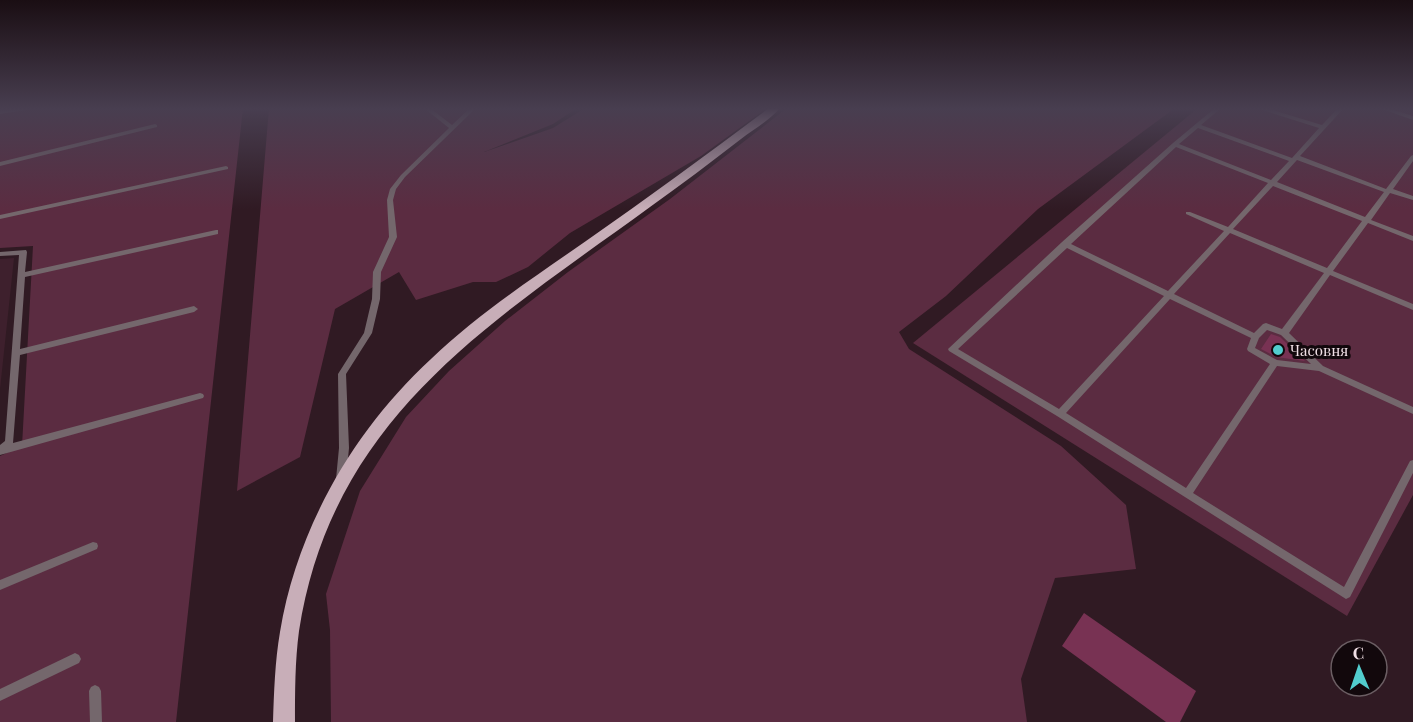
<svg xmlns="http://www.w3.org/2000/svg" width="1413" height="722" viewBox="0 0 1413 722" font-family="'Playfair Display',serif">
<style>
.built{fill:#3e202d}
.green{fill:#5b2c41}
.building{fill:#783253}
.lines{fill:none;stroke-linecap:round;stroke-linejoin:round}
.service{fill:#74676c;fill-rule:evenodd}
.primary{fill:#c8aeb8;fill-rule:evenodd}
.poi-dot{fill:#52cdce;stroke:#12080c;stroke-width:2}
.labels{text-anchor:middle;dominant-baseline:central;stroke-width:6;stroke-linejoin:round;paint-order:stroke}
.poi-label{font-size:15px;fill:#f1e0e6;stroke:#12080c;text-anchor:start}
</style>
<rect width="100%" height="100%" fill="#301a23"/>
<!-- built -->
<path class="built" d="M14 258 0 389V259Z"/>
<!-- green -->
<g class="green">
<path d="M0 108H243L176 722H0V456L22 446 33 246 0 248Z"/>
<path d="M269 108H577L553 124 484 152 553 128 585 108H767L701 156 570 233 528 267 496 282H473L416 300 399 272 335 309 300 457 237 491Z"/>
<path d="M787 108H1175L1038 209 946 296 899 332 909 349 1061 446 1126 505 1136 569 1055 578 1021 679 1027 722H331L330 630 326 594 360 491 406 417 449 371 505 321 568 272 670 199Z"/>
<path d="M1198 108H1413V495L1347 616 913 343Z"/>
</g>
<!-- building -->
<g class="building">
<path d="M1271 334 1280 337 1305 361 1276 357 1261 349Z"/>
<path d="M1084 613 1196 691 1180 722H1166L1062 646Z"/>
</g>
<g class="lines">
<!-- service -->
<g class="service">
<path d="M17 108H29L26 110 0 114V110Z"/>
<path d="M424 108H430L452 125 470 108H476L405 177 396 189 393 200 397 237 381 272 380 299 372 333 346 374 349 448 346 479 344 482 341 483 338 482 336 479 339 448 338 374 364 333 372 299 373 272 389 237 387 200 390 189 401 175 449 128Z"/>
<path d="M1215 108H1221L1201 125 1292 158 1319 128 1259 109 1258 108H1266L1322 125 1338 108H1344L1300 156 1386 189 1411 156 1413 155V161L1393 189 1413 196V200L1390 193 1371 220 1413 236V241L1368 223 1333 271 1413 304V310L1330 275 1289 333 1323 366 1413 407V414L1319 371 1277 366 1193 493 1344 587 1410 461 1413 460V473L1350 597 1346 599 1057 416 949 351 948 349 1062 242 1173 143ZM1198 128 1289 161 1271 180 1179 144ZM1176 147 1268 183 1228 227 1190 212H1186V214L1224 231 1168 291 1071 244ZM1297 160 1384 192 1365 217 1277 182ZM1273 186 1362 221 1327 268 1233 229ZM1230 233 1324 273 1282 329 1266 323 1263 324 1254 333 1174 294ZM1067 248 1164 296 1059 409 958 349ZM1170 299 1251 338 1247 349 1248 351 1270 364 1186 488 1066 413ZM1267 330 1281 335 1311 364 1277 360 1255 348 1259 338Z"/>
<path d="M1379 108H1387L1413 116V120Z"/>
<path d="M155 124 157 125V127L0 166V162Z"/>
<path d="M226 166 228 167V169L0 219V215Z"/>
<path d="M216 230H218V234L25 277 20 349 194 306 198 309 194 312 20 355 13 443 200 393 203 394 204 396 203 398 0 455V445L5 441 19 255 0 256V252L26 250 27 252 25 272Z"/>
<path d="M93 542 97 543 98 546 97 549 0 590V580Z"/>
<path d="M75 653 79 655 81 659 79 663 0 701V689Z"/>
<path d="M95 685 99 687 101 691 102 722H90L89 691 91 687Z"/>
</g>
<!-- primary -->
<path class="primary" d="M769 108H780C770 120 754 129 741 139 711 162 681 185 650 207 491 323 332 417 299 631 295 661 295 692 295 722H273C274 692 275 661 280 632 297 528 354 430 431 359 478 314 533 278 586 241 648 198 709 153 769 108Z"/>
</g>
<!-- sky -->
<linearGradient id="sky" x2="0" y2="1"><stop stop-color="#1a0e13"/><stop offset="0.52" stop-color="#483e50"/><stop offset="1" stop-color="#483e50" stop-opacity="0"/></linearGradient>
<rect width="1413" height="209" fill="url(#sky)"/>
<!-- markers -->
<circle class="poi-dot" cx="1278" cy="350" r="6"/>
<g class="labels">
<!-- poi labels -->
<g class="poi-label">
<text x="1290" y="350">Часовня</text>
</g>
</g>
<!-- north arrow -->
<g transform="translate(1359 668) rotate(358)"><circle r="28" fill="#12080c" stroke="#6b5e63" stroke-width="1.5"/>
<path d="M0-4.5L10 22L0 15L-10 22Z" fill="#52cdce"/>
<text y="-9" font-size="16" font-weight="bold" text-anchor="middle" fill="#f1e0e6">С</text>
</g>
</svg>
